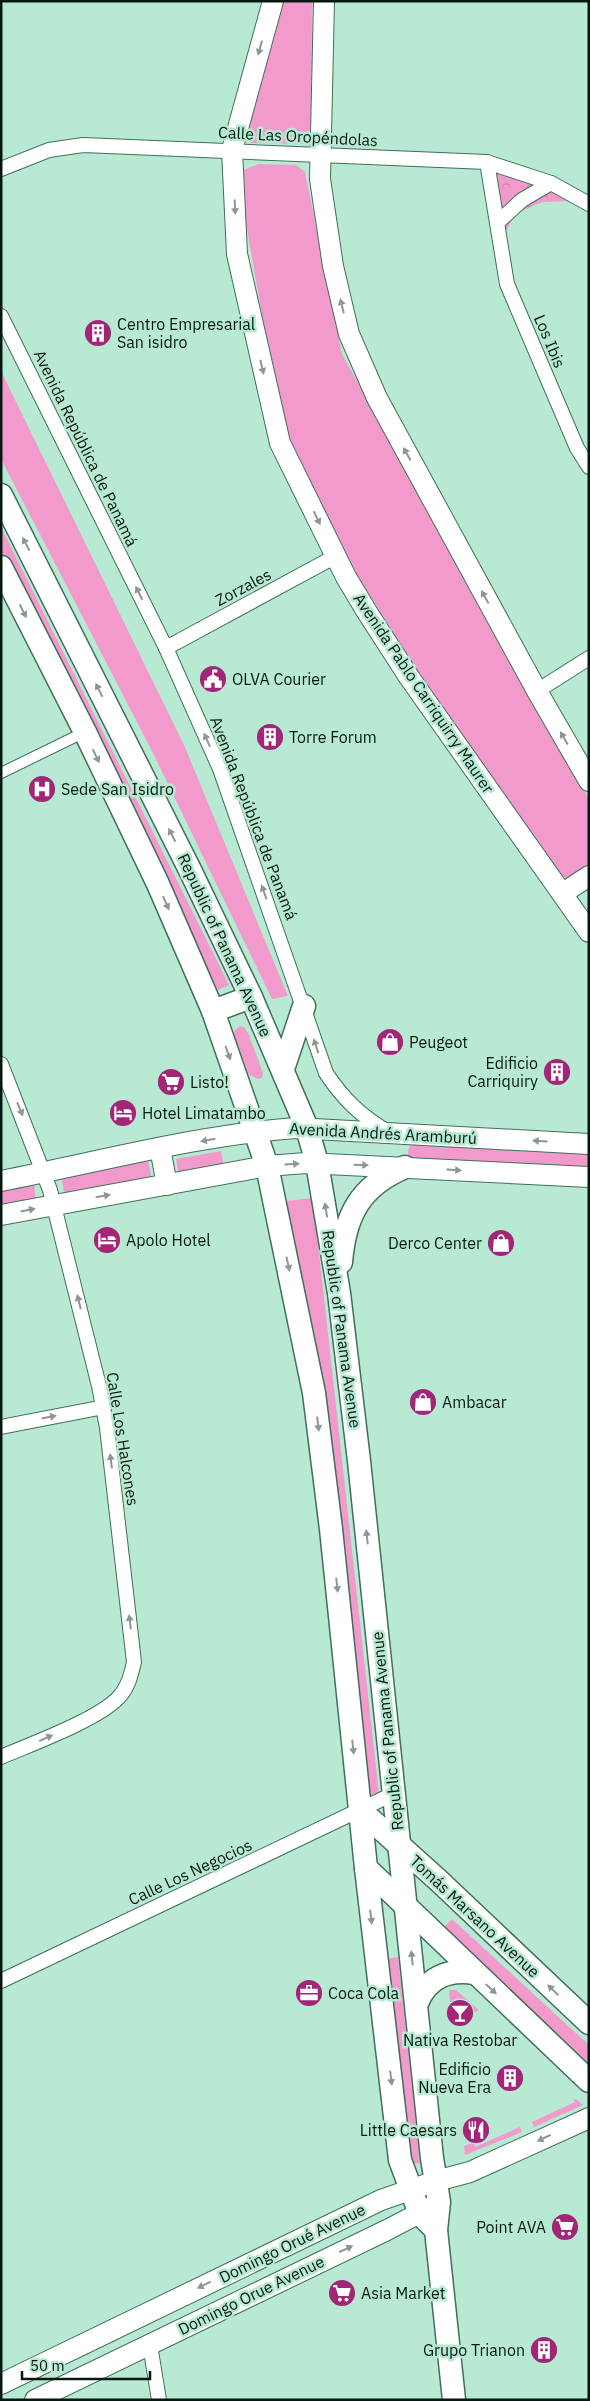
<svg xmlns="http://www.w3.org/2000/svg" width="590" height="2401" viewBox="0 0 590 2401" font-family="'IBM Plex Sans',sans-serif">
<style>
.grass{fill:#f39acc}
.park{fill:url(#park-crowns)}
.lines{fill:none;stroke-linecap:round;stroke-linejoin:round}
.pedestrian-casing{stroke:#406f5b;stroke-width:12}
.minor-casing{stroke:#406f5b;stroke-width:16}
.secondary-casing{stroke:#406f5b;stroke-width:22}
.primary-casing{stroke:#406f5b;stroke-width:25}
.pedestrian{stroke:#fff;stroke-width:10}
.minor{stroke:#fff;stroke-width:14}
.secondary{stroke:#fff;stroke-width:20}
.primary{stroke:#fff;stroke-width:22}
.oneway{fill:#8e9793}
.labels{text-anchor:middle;dominant-baseline:central;stroke-width:5;stroke-linejoin:round;paint-order:stroke}
.street-label{font-size:16px;fill:#051810;stroke:#b8ead3}
.poi-label{font-size:16px;fill:#051810;stroke:#b8ead3;text-anchor:start}
</style>
<defs>
<pattern id="park-crowns" width="20" height="18" patternUnits="userSpaceOnUse" patternTransform="scale(1.25)"><rect width="20" height="18" fill="#f39acc"/><path d="M2 6a3 3 0 1 1 6 0M12 15a3 3 0 1 1 6 0" fill="none" stroke="#cf84ae"/></pattern>
</defs>
<rect width="100%" height="100%" fill="#b8ead3"/>
<!-- grass -->
<g class="grass">
<path d="M279 1H312L311 128 303 144 251 143 247 132Z"/>
<path d="M259 164 296 165 305 172 342 354 589 799V867L574 879 563 877 425 683 354 570 291 444 272 372 244 212 243 170Z"/>
<path d="M1 371 184 745 288 996 272 999 153 753 1 459Z"/>
<path d="M1 527 229 985 218 990 1 550Z"/>
<path d="M240 1026 244 1027 248 1033 263 1073 262 1078 258 1079 249 1075 234 1034 235 1030Z"/>
<path d="M412 1142 589 1152V1173L414 1162 408 1157V1150Z"/>
<path d="M221 1151 224 1167 179 1175 176 1159Z"/>
<path d="M148 1159 152 1182 65 1198 61 1175Z"/>
<path d="M34 1180 36 1202 1 1208V1187Z"/>
<path d="M313 1198 379 1794 368 1795 286 1201Z"/>
<path d="M452 1919 589 2045V2066L441 1930Z"/>
<path d="M398 1957 420 2163 407 2164 384 1959Z"/>
<path d="M449 1990H456L479 2010 470 2015 465 2010 451 2012Z"/>
<path d="M576 2099 583 2105 534 2127 532 2122 575 2102 573 2100Z"/>
<path d="M520 2127 522 2132 465 2155 464 2146 474 2142 475 2147Z"/>
</g>
<!-- park -->
<path class="park" d="M495 171 554 186 570 201 542 202 515 214 506 231Z"/>
<g class="lines">
<defs>
<path id="pedestrian" d="M1 773 85 732"/>
<g id="minor">
<path d="M487 162 507 284 577 448 589 467"/>
<path d="M1 169 49 150 83 145 487 162 551 183 589 204"/>
<path d="M497 223 522 200 551 183"/>
<path d="M1 316 166 648 220 769 326 1073C343 1099 361 1116 388 1132"/>
<path d="M166 648 336 556"/>
<path d="M537 691 589 658"/>
<path d="M1 1064 50 1190 99 1386 107 1428 134 1662C131 1675 128 1688 118 1698 97 1720 31 1744 1 1757"/>
<path d="M1 1427 104 1407"/>
<path d="M1 1981 393 1794"/>
<path d="M150 2345 159 2400"/>
</g>
<g id="secondary">
<path d="M273 1 232 150 237 254 280 443 346 577 367 612 409 677 589 932"/>
<path d="M324 1 320 179 333 266 349 334 377 398 537 691 589 781"/>
<path d="M563 893 589 876"/>
<path d="M160 1148 167 1185"/>
<path d="M1 1181C99 1162 197 1135 296 1128L589 1144"/>
<path d="M1 1215 267 1166 306 1163 589 1177"/>
<path d="M1 2384 381 2200 436 2181 470 2172 589 2118"/>
<path d="M35 2400 387 2230 433 2206"/>
</g>
<g id="primary">
<path d="M1 495 190 870 251 997 307 1128 317 1163 339 1293 359 1461 432 2158 439 2202 436 2230 454 2400"/>
<path d="M1 567 85 732 158 884 213 1011 267 1166 314 1393 331 1529 366 1868 400 2160 420 2214 436 2230"/>
<path d="M213 1011 251 997"/>
<path d="M283 1069 304 1006"/>
<path d="M341 1262C345 1215 360 1186 405 1167"/>
<path d="M360 1810 438 1880 589 2023"/>
<path d="M366 1868 589 2081"/>
<path d="M417 2003C427 1978 447 1969 474 1973"/>
</g>
</defs>
<!-- pedestrian casing -->
<use href="#pedestrian" class="pedestrian-casing"/>
<!-- minor casing -->
<use href="#minor" class="minor-casing"/>
<!-- secondary casing -->
<use href="#secondary" class="secondary-casing"/>
<!-- primary casing -->
<use href="#primary" class="primary-casing"/>
<!-- pedestrian -->
<use href="#pedestrian" class="pedestrian"/>
<!-- minor -->
<use href="#minor" class="minor"/>
<!-- secondary -->
<use href="#secondary" class="secondary"/>
<!-- primary -->
<use href="#primary" class="primary"/>
</g>
<!-- one-way arrows -->
<defs><path id="oneway-solid" d="M-6-.8H1V-3.2L6.5 0L1 3.2V.8H-6Z" transform="scale(1.25)"/></defs>
<g class="oneway">
<use href="#oneway-solid" transform="translate(260 48) rotate(105)"/>
<use href="#oneway-solid" transform="translate(235 207) rotate(88)"/>
<use href="#oneway-solid" transform="translate(342 306) rotate(-104)"/>
<use href="#oneway-solid" transform="translate(262 367) rotate(77)"/>
<use href="#oneway-solid" transform="translate(407 454) rotate(-119)"/>
<use href="#oneway-solid" transform="translate(317 518) rotate(64)"/>
<use href="#oneway-solid" transform="translate(26 544) rotate(-117)"/>
<use href="#oneway-solid" transform="translate(139 593) rotate(-116)"/>
<use href="#oneway-solid" transform="translate(485 597) rotate(-119)"/>
<use href="#oneway-solid" transform="translate(23 611) rotate(63)"/>
<use href="#oneway-solid" transform="translate(99 690) rotate(-117)"/>
<use href="#oneway-solid" transform="translate(564 738) rotate(-120)"/>
<use href="#oneway-solid" transform="translate(207 740) rotate(-114)"/>
<use href="#oneway-solid" transform="translate(96 756) rotate(64)"/>
<use href="#oneway-solid" transform="translate(172 835) rotate(-117)"/>
<use href="#oneway-solid" transform="translate(264 892) rotate(-110)"/>
<use href="#oneway-solid" transform="translate(166 903) rotate(66)"/>
<use href="#oneway-solid" transform="translate(316 1046) rotate(-108)"/>
<use href="#oneway-solid" transform="translate(228 1053) rotate(70)"/>
<use href="#oneway-solid" transform="translate(20 1109) rotate(67)"/>
<use href="#oneway-solid" transform="translate(208 1140) rotate(170)"/>
<use href="#oneway-solid" transform="translate(540 1141) rotate(-177)"/>
<use href="#oneway-solid" transform="translate(292 1164) rotate(-4)"/>
<use href="#oneway-solid" transform="translate(361 1165) rotate(2)"/>
<use href="#oneway-solid" transform="translate(454 1170) rotate(3)"/>
<use href="#oneway-solid" transform="translate(103 1196) rotate(-10)"/>
<use href="#oneway-solid" transform="translate(28 1210) rotate(-11)"/>
<use href="#oneway-solid" transform="translate(326 1210) rotate(-99)"/>
<use href="#oneway-solid" transform="translate(288 1264) rotate(78)"/>
<use href="#oneway-solid" transform="translate(79 1302) rotate(-104)"/>
<use href="#oneway-solid" transform="translate(49 1417) rotate(-11)"/>
<use href="#oneway-solid" transform="translate(318 1424) rotate(83)"/>
<use href="#oneway-solid" transform="translate(111 1461) rotate(-97)"/>
<use href="#oneway-solid" transform="translate(367 1537) rotate(-96)"/>
<use href="#oneway-solid" transform="translate(337 1585) rotate(84)"/>
<use href="#oneway-solid" transform="translate(130 1622) rotate(-97)"/>
<use href="#oneway-solid" transform="translate(46 1738) rotate(-24)"/>
<use href="#oneway-solid" transform="translate(353 1747) rotate(84)"/>
<use href="#oneway-solid" transform="translate(371 1917) rotate(83)"/>
<use href="#oneway-solid" transform="translate(412 1958) rotate(-96)"/>
<use href="#oneway-solid" transform="translate(491 1989) rotate(43)"/>
<use href="#oneway-solid" transform="translate(553 1990) rotate(-136)"/>
<use href="#oneway-solid" transform="translate(391 2078) rotate(83)"/>
<use href="#oneway-solid" transform="translate(544 2138) rotate(155)"/>
<use href="#oneway-solid" transform="translate(346 2249) rotate(-25)"/>
<use href="#oneway-solid" transform="translate(204 2285) rotate(154)"/>
</g>
<!-- icons -->
<defs>
<symbol id="building-disc" viewBox="-11 -11 22 22"><circle r="9.5" fill="#a22578" stroke="#b8ead3"/><path d="M-4-6H4V6H1V3H-1V6H-4ZM-2.5-4.3h1.7v1.8h-1.7ZM.8-4.3h1.7v1.8H.8ZM-2.5-1h1.7V.8h-1.7ZM.8-1h1.7V.8H.8Z" fill="#fff"/></symbol>
<symbol id="civic-disc" viewBox="-11 -11 22 22"><circle r="9.5" fill="#a22578" stroke="#b8ead3"/><path d="M-.6-6.5H3V-4.5H.6V-3L4-1V1h2V6H-6V1h2V-1L-.6-3ZM-1.2 2.5V6h2.4V2.5Z" fill="#fff"/></symbol>
<symbol id="hospital-disc" viewBox="-11 -11 22 22"><circle r="9.5" fill="#a22578" stroke="#b8ead3"/><path d="M-5-5h3v3.5h4V-5h3V5h-3V1.5h-4V5h-3Z" fill="#fff"/></symbol>
<symbol id="shop-disc" viewBox="-11 -11 22 22"><circle r="9.5" fill="#a22578" stroke="#b8ead3"/><path d="M-5-2.5h2.3a2.7 3.5 0 0 1 5.4 0H5L5.5 6h-11ZM-1.5-2.5h3a1.5 2.3 0 0 0-3 0Z" fill="#fff"/></symbol>
<symbol id="supermarket-disc" viewBox="-11 -11 22 22"><circle r="9.5" fill="#a22578" stroke="#b8ead3"/><path d="M-6-5.5h2.5l.6 2H6L4.5 2H-2.5L-4.4-4H-6ZM-1.5 3.2a1.3 1.3 0 1 0 .1 0ZM3 3.2a1.3 1.3 0 1 0 .1 0Z" fill="#fff"/></symbol>
<symbol id="hotel-disc" viewBox="-11 -11 22 22"><circle r="9.5" fill="#a22578" stroke="#b8ead3"/><path d="M-6-4.5h1.5V1H6V5H4.5V3h-9V5H-6ZM-4 0a1.8 1.8 0 1 1 3.6 0ZM.5 0V-2.5h3Q6-2.5 6 0Z" fill="#fff"/></symbol>
<symbol id="office-disc" viewBox="-11 -11 22 22"><circle r="9.5" fill="#a22578" stroke="#b8ead3"/><path d="M-6-3h4V-5.5h4V-3h4V5H-6ZM-1-4.5V-3h2v-1.5ZM-6 0V1H6V0Z" fill="#fff"/></symbol>
<symbol id="bar-disc" viewBox="-11 -11 22 22"><circle r="9.5" fill="#a22578" stroke="#b8ead3"/><path d="M-6-5H6L.8 .8V4.5H3.5V6h-7V4.5H-.8V.8Z" fill="#fff"/></symbol>
<symbol id="restaurant-disc" viewBox="-11 -11 22 22"><circle r="9.5" fill="#a22578" stroke="#b8ead3"/><path d="M-5-6h1v4h1v-4h1v4h1v-4h1v5L-1.5 .5V6h-2V.5L-5-1ZM5-6V6H3V1.5H1.5Q1.5-4 5-6Z" fill="#fff"/></symbol>
</defs>
<g fill-rule="evenodd">
<use href="#building-disc" x="82" y="317" width="32" height="32"/>
<use href="#civic-disc" x="197" y="663" width="32" height="32"/>
<use href="#building-disc" x="254" y="721" width="32" height="32"/>
<use href="#hospital-disc" x="26" y="773" width="32" height="32"/>
<use href="#shop-disc" x="374" y="1026" width="32" height="32"/>
<use href="#building-disc" x="541" y="1056" width="32" height="32"/>
<use href="#supermarket-disc" x="155" y="1066" width="32" height="32"/>
<use href="#hotel-disc" x="107" y="1097" width="32" height="32"/>
<use href="#hotel-disc" x="91" y="1224" width="32" height="32"/>
<use href="#shop-disc" x="485" y="1227" width="32" height="32"/>
<use href="#shop-disc" x="407" y="1386" width="32" height="32"/>
<use href="#office-disc" x="293" y="1977" width="32" height="32"/>
<use href="#bar-disc" x="444" y="1997" width="32" height="32"/>
<use href="#building-disc" x="494" y="2062" width="32" height="32"/>
<use href="#restaurant-disc" x="460" y="2114" width="32" height="32"/>
<use href="#supermarket-disc" x="549" y="2211" width="32" height="32"/>
<use href="#supermarket-disc" x="326" y="2277" width="32" height="32"/>
<use href="#building-disc" x="528" y="2334" width="32" height="32"/>
</g>
<g class="labels">
<!-- street labels -->
<g class="street-label">
<text transform="translate(298 136) rotate(3)">Calle Las Oropéndolas</text>
<text transform="translate(550 341) rotate(67)">Los Ibis</text>
<text transform="translate(86 448) rotate(64)">Avenida República de Panamá</text>
<text transform="translate(243 587) rotate(-28)">Zorzales</text>
<text transform="translate(424 693) rotate(56)">Avenida Pablo Carriquirry Maurer</text>
<text transform="translate(254 818) rotate(69)">Avenida República de Panamá</text>
<text transform="translate(225 945) rotate(65)">Republic of Panama Avenue</text>
<text transform="translate(383 1133) rotate(3)">Avenida Andrés Aramburú</text>
<text transform="translate(342 1329) rotate(82)">Republic of Panama Avenue</text>
<text transform="translate(123 1439) rotate(81)">Calle Los Halcones</text>
<text transform="translate(387 1731) rotate(-96)">Republic of Panama Avenue</text>
<text transform="translate(190 1872) rotate(-25)">Calle Los Negocios</text>
<text transform="translate(475 1916) rotate(43)">Tomás Marsano Avenue</text>
<text transform="translate(292 2243) rotate(-26)">Domingo Orué Avenue</text>
<text transform="translate(251 2295) rotate(-26)">Domingo Orue Avenue</text>
</g>
<!-- poi labels -->
<g class="poi-label">
<text x="117" y="324">Centro Empresarial<tspan x="117" dy="18">San isidro</tspan></text>
<text x="232" y="679">OLVA Courier</text>
<text x="289" y="737">Torre Forum</text>
<text x="61" y="789">Sede San Isidro</text>
<text x="409" y="1042">Peugeot</text>
<text x="538" y="1063" text-anchor="end">Edificio<tspan x="538" dy="18">Carriquiry</tspan></text>
<text x="190" y="1082">Listo!</text>
<text x="142" y="1113">Hotel Limatambo</text>
<text x="126" y="1240">Apolo Hotel</text>
<text x="482" y="1243" text-anchor="end">Derco Center</text>
<text x="442" y="1402">Ambacar</text>
<text x="328" y="1993">Coca Cola</text>
<text x="460" y="2040" text-anchor="middle">Nativa Restobar</text>
<text x="491" y="2069" text-anchor="end">Edificio<tspan x="491" dy="18">Nueva Era</tspan></text>
<text x="457" y="2130" text-anchor="end">Little Caesars</text>
<text x="546" y="2227" text-anchor="end">Point AVA</text>
<text x="361" y="2293">Asia Market</text>
<text x="525" y="2350" text-anchor="end">Grupo Trianon</text>
</g>
</g>
<!-- border -->
<rect width="590" height="2401" fill="none" stroke="#051810" stroke-width="5"/>
<!-- scale -->
<path d="M22 2371v8h128v-8" fill="none" stroke="#051810" stroke-width="2.5"/>
<text x="30" y="2371" font-size="15" fill="#051810" stroke="#b8ead3" stroke-width="4" paint-order="stroke">50 m</text>
</svg>
